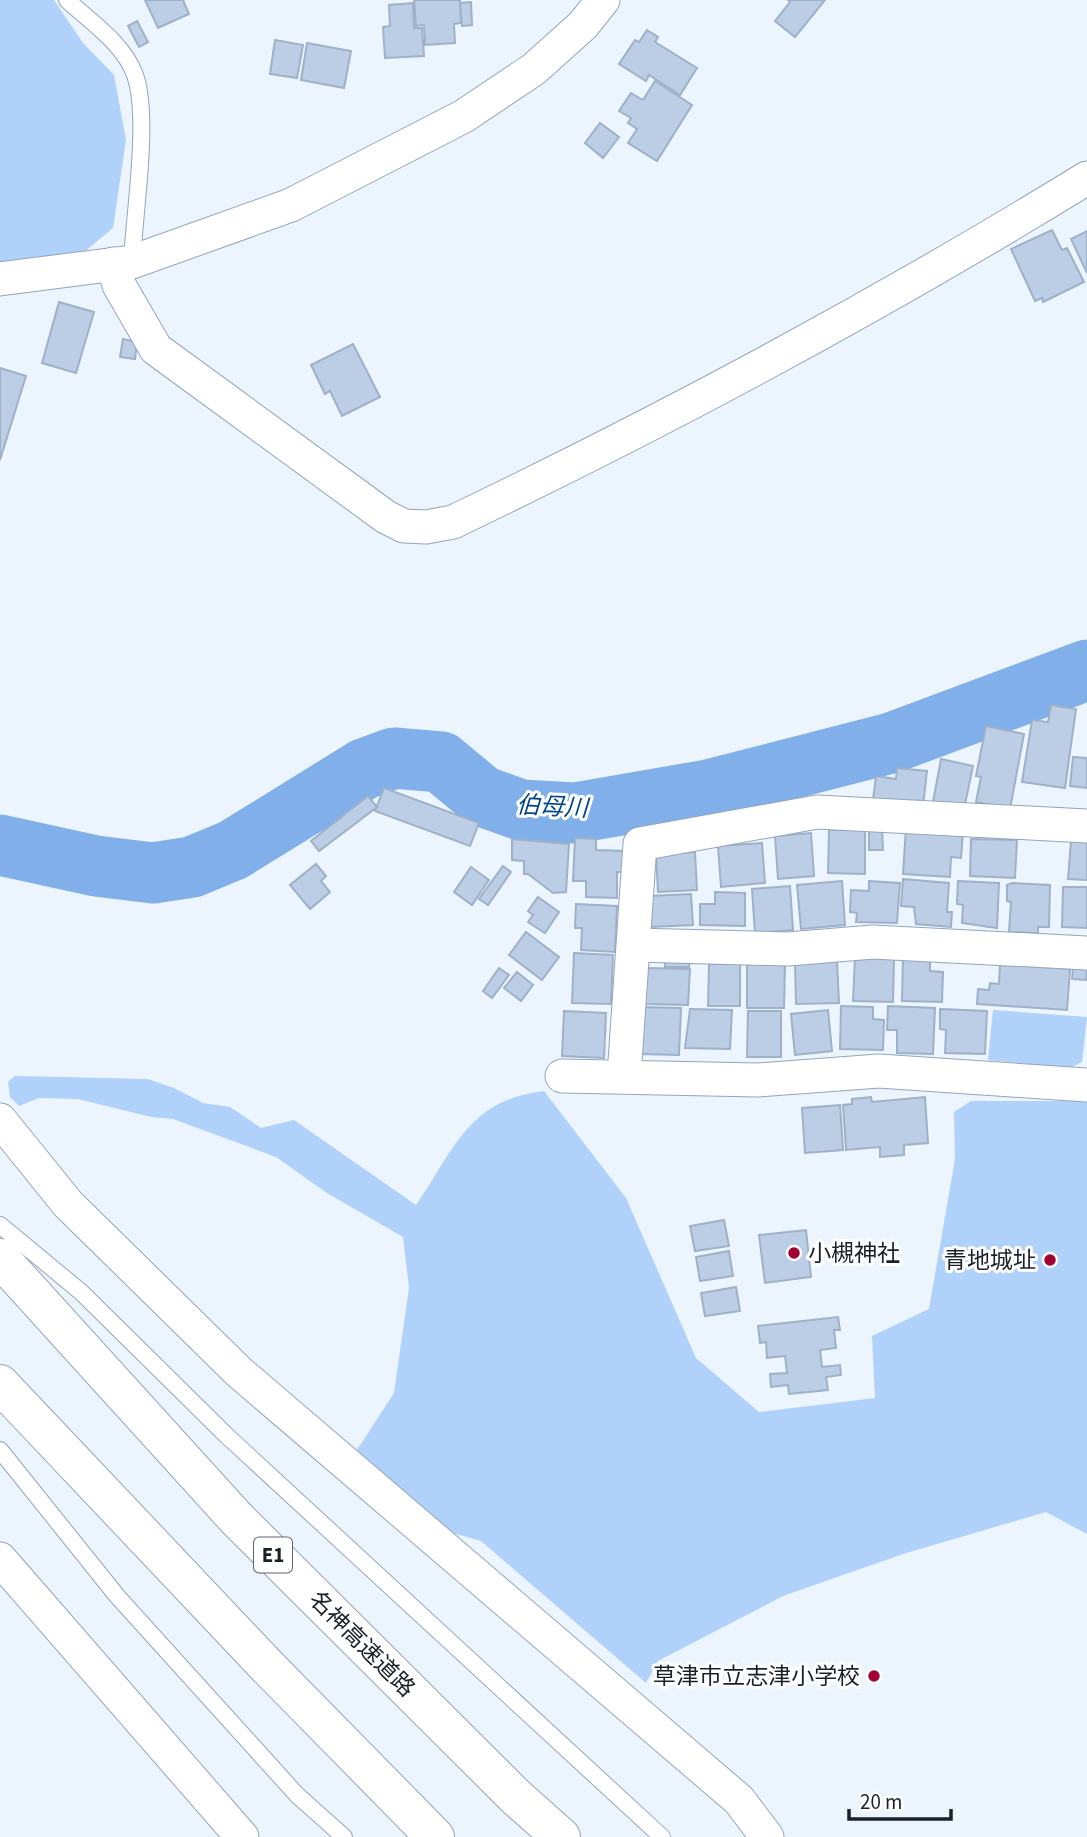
<svg xmlns="http://www.w3.org/2000/svg" width="1087" height="1837" viewBox="0 0 1087 1837" font-family="'Source Sans 3','Noto Sans JP',sans-serif">
<style>
.green{fill:#b0d1fa}
.lines{fill:none;stroke-linecap:round;stroke-linejoin:round}
.river{stroke:#80afea;stroke-width:61}
.building{fill:#bbcee6;stroke:#9eb1c8;stroke-width:2}
.lane-casing{stroke:#93a5bc;stroke-width:18}
.street-casing{stroke:#93a5bc;stroke-width:35}
.highway-casing{stroke:#93a5bc;stroke-width:40}
.lane{stroke:#fff;stroke-width:16}
.street{stroke:#fff;stroke-width:33}
.highway{stroke:#fff;stroke-width:38}
.poi-dot{fill:#a10133;stroke:#fff;stroke-width:2.5}
.labels{text-anchor:middle;dominant-baseline:central;stroke-width:6;stroke-linejoin:round;paint-order:stroke}
.shield{fill:#fff;stroke:#5e6369;stroke-width:2}
.shield-label{font-size:21px;font-weight:bold;fill:#192029}
.poi-label{font-size:23px;fill:#192029;stroke:#fff;text-anchor:end}
.street-label{font-size:23px;fill:#192029;stroke:#fff}
.water-label{font-size:24px;font-style:italic;fill:#004589;stroke:#fff}
</style>
<rect width="100%" height="100%" fill="#ecf4fe"/>
<!-- green -->
<g class="green">
<path d="M0 0H54L83 43 114 75 126 140 113 228 83 253 0 263Z"/>
<path d="M993 1010 1087 1017 1082 1062 1070 1068 988 1060Z"/>
<path d="M15 1076 148 1079 174 1088 203 1103 230 1107 261 1128 294 1120 416 1205C455 1148 468 1100 544 1091L626 1198 696 1358 759 1412 875 1398 872 1336 929 1309 955 1159 954 1112 971 1101H1087V1534L1046 1512 903 1554 783 1596 658 1661 646 1683 481 1541 449 1532 355 1453 394 1393 409 1288 403 1237 327 1193 276 1157 173 1119 151 1117 78 1099 39 1098 19 1106 10 1097 8 1082Z"/>
</g>
<g class="lines">
<!-- river -->
<path class="river" d="M0 845 96 866 153 873 192 867 233 850 364 769 394 758 441 762 482 796 521 810 575 813 708 790 891 743 1087 670"/>
</g>
<!-- building -->
<g class="building">
<path d="M145 0H183L189 14 158 28Z"/>
<path d="M414 0H460L461 23 454 24 455 43 425 45 424 25 416 26Z"/>
<path d="M788 0H825L795 37 775 21 790 2Z"/>
<path d="M471 2 472 25 462 26 460 3Z"/>
<path d="M413 3 414 28H422L424 56 385 58 383 27 390 26 389 5Z"/>
<path d="M137 21 148 42 139 47 128 26Z"/>
<path d="M647 30 658 37 655 42 697 68 680 95 649 75 646 81 619 64 635 40 639 42Z"/>
<path d="M275 40 303 45 297 78 270 74Z"/>
<path d="M307 43 351 51 344 88 301 80Z"/>
<path d="M655 81 692 105 657 161 628 143 637 129 628 123 631 118 619 111 631 93 643 100Z"/>
<path d="M600 123 619 137 603 158 585 143Z"/>
<path d="M1052 230 1062 250 1067 248 1084 282 1043 302 1042 298 1035 301 1011 249Z"/>
<path d="M1087 231V273L1071 239Z"/>
<path d="M59 302 94 312 76 373 42 363Z"/>
<path d="M123 339 137 342 135 359 120 357Z"/>
<path d="M353 344 380 397 342 416 330 391 325 394 311 365Z"/>
<path d="M0 368 26 376 0 460Z"/>
<path d="M1051 705 1076 709 1065 788 1022 782 1032 720 1048 722Z"/>
<path d="M986 726 1024 734 1010 809 976 802 981 777 976 776Z"/>
<path d="M1073 757 1087 758V788L1070 786Z"/>
<path d="M941 759 973 766 964 809 933 802Z"/>
<path d="M897 768 927 771 923 806 873 800 876 776 896 779Z"/>
<path d="M384 788 479 823 470 846 375 811Z"/>
<path d="M368 796 377 807 319 851 311 841Z"/>
<path d="M869 828H882L883 850H869Z"/>
<path d="M906 828 963 832 961 858 951 857 950 877 903 874Z"/>
<path d="M829 830H865V874L828 873Z"/>
<path d="M811 833 814 876 778 879 775 836Z"/>
<path d="M575 838 596 839V850L626 851 625 872H617V898L586 897V881H573Z"/>
<path d="M512 839 569 844 566 892 553 893 528 874H524V861L512 860Z"/>
<path d="M971 839 1017 840 1015 878 970 876Z"/>
<path d="M1071 841 1087 842V880L1068 879Z"/>
<path d="M762 843 765 883 721 887 718 846Z"/>
<path d="M695 852 697 890 658 892 656 854Z"/>
<path d="M316 864 326 876 321 881 330 892 310 909 290 885Z"/>
<path d="M503 866 511 872 488 905 479 899Z"/>
<path d="M471 867 489 880 472 905 454 892Z"/>
<path d="M903 879 949 883 947 912H952L951 927 916 924 914 907 901 906Z"/>
<path d="M842 881 845 925 801 929 797 885Z"/>
<path d="M869 881 900 883 897 923 856 922 857 913 850 912 851 890 869 891Z"/>
<path d="M958 881 999 883 997 928 962 923 963 905 957 904Z"/>
<path d="M1012 883 1050 885 1049 927H1038V933L1009 932 1011 902 1007 901V885Z"/>
<path d="M790 886 793 930 755 933 752 889Z"/>
<path d="M1063 887H1087V928L1062 927Z"/>
<path d="M715 892 745 893V926L700 925V904H715Z"/>
<path d="M691 894 693 925 651 927 649 896Z"/>
<path d="M538 897 559 912 545 933 528 922 533 915 528 911Z"/>
<path d="M576 904 617 906 615 952 581 950 582 928H575Z"/>
<path d="M526 932 559 957 542 980 509 955Z"/>
<path d="M574 953 613 955 611 1004 572 1003Z"/>
<path d="M855 957 894 959 893 1002 853 1001Z"/>
<path d="M903 957 930 958V971L943 972 942 1002 902 1001Z"/>
<path d="M665 959 690 962 689 967H665Z"/>
<path d="M837 961 839 1003 796 1004 795 962Z"/>
<path d="M709 964H740V1006H708Z"/>
<path d="M747 964H785L784 1008H747Z"/>
<path d="M1000 964 1070 969 1067 1010 977 1004 978 989 989 990 990 983 999 984Z"/>
<path d="M499 968 509 975 492 998 483 991Z"/>
<path d="M645 968 690 969 688 1005 644 1004Z"/>
<path d="M1073 968 1087 969 1086 980 1072 979Z"/>
<path d="M517 972 533 985 521 1001 504 988Z"/>
<path d="M841 1006 873 1007V1019L884 1020 883 1050 840 1049Z"/>
<path d="M888 1006 935 1008 933 1054 897 1053V1030H887Z"/>
<path d="M641 1007 681 1008 679 1055 639 1054Z"/>
<path d="M690 1009 732 1010 730 1049 685 1048Z"/>
<path d="M940 1009 987 1011 985 1054 945 1053 946 1030 940 1029Z"/>
<path d="M828 1010 832 1051 795 1055 791 1014Z"/>
<path d="M564 1011 606 1013 604 1058 562 1056Z"/>
<path d="M748 1011H781V1057H747Z"/>
<path d="M871 1097 872 1102 925 1097 928 1143 904 1145V1155L880 1157V1147L846 1150 843 1105 852 1104V1099Z"/>
<path d="M840 1105 843 1150 805 1153 802 1108Z"/>
<path d="M724 1220 729 1246 695 1251 690 1226Z"/>
<path d="M806 1230 811 1277 765 1283 759 1235Z"/>
<path d="M729 1251 733 1276 700 1281 696 1257Z"/>
<path d="M736 1287 740 1311 705 1316 701 1293Z"/>
<path d="M838 1317 840 1330H834L836 1348 820 1350 822 1367 840 1365 841 1375 826 1377 828 1390 789 1394 788 1385 771 1387 770 1374 787 1373 785 1356 767 1358 766 1342 760 1343 758 1326Z"/>
</g>
<g class="lines">
<defs>
<g id="lane">
<path d="M67 0C90 21 124 44 135 75 150 117 134 214 132 262"/>
<path d="M0 1225 81 1292 227 1436 662 1837"/>
<path d="M0 1450 117 1596 297 1795 344 1837"/>
</g>
<g id="street">
<path d="M113 264 119 285 156 349 386 517 404 526 426 527 453 522C670 418 882 304 1087 178"/>
<path d="M0 279 132 262 291 205 464 116 534 69 583 25 603 0"/>
<path d="M634 945 788 949 873 942 1087 953"/>
<path d="M562 1076 758 1080 879 1071 1087 1085"/>
<path d="M624 1076 640 844 817 812 1087 826"/>
<path d="M0 1120 68 1204 239 1372 739 1800 767 1837"/>
<path d="M0 1559 242 1837"/>
</g>
<g id="highway">
<path d="M0 1258 236 1518 516 1797 561 1837"/>
<path d="M0 1384 264 1663 435 1837"/>
</g>
</defs>
<!-- lane casing -->
<use href="#lane" class="lane-casing"/>
<!-- street casing -->
<use href="#street" class="street-casing"/>
<!-- highway casing -->
<use href="#highway" class="highway-casing"/>
<!-- lane -->
<use href="#lane" class="lane"/>
<!-- street -->
<use href="#street" class="street"/>
<!-- highway -->
<use href="#highway" class="highway"/>
</g>
<!-- markers -->
<g class="poi-dot">
<circle cx="794" cy="1253" r="7"/>
<circle cx="1050" cy="1260" r="7"/>
<circle cx="874" cy="1676" r="7"/>
</g>
<g class="labels">
<!-- shield labels -->
<rect class="shield" x="254" y="1537.5" width="38" height="35" rx="5"/>
<g class="shield-label">
<text x="273" y="1555">E1</text>
</g>
<!-- poi labels -->
<g class="poi-label">
<text x="808" y="1253" text-anchor="start">小槻神社</text>
<text x="1036" y="1260">青地城址</text>
<text x="860" y="1676">草津市立志津小学校</text>
</g>
<!-- street labels -->
<g class="street-label">
<text transform="translate(362 1644) rotate(45)">名神高速道路</text>
</g>
<!-- water labels -->
<g class="water-label">
<text transform="translate(552 807) rotate(3)">伯母川</text>
</g>
</g>
<!-- scale -->
<path d="M849 1809v10h102v-10" fill="none" stroke="#192029" stroke-width="3.5"/>
<text x="860" y="1809" font-size="21" fill="#192029" stroke="#ffffff" stroke-width="5" paint-order="stroke">20 m</text>
</svg>
